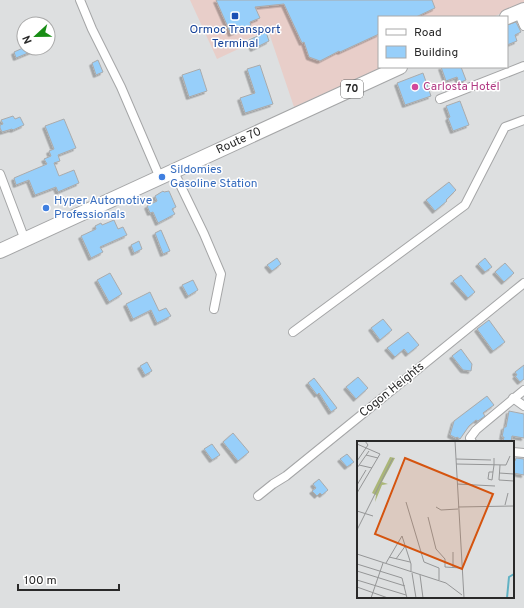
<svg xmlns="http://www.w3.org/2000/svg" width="524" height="608" viewBox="0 0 524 608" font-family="Overpass,sans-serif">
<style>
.commercial{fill:#e8cec9}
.building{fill:#97cffa;stroke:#aaabac;filter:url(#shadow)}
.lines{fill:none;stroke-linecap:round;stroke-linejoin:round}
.street-casing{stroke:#a5a6a7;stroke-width:10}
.highway-casing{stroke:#a5a6a7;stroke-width:16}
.street{stroke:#fff;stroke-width:8}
.highway{stroke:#fff;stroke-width:14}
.transit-dot{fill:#1a4fb4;stroke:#fff;stroke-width:1.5}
.hotel-dot{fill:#d1479c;stroke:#fff;stroke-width:1.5}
.shop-dot{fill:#3f7fe0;stroke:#fff;stroke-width:1.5}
.labels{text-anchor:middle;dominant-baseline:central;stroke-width:3;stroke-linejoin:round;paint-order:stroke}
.shield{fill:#fff;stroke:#696969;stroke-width:1}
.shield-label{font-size:11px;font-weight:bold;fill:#292929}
.transit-label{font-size:12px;fill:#164399;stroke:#fff}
.hotel-label{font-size:12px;fill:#b23c85;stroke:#fff;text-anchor:start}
.street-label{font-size:12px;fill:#292929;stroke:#fff}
.shop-label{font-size:12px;fill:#366cbe;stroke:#fff;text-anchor:start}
.inset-river{fill:none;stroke:#60b2c4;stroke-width:2}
.inset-road{fill:none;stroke:#959697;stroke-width:1}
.view{fill:#d5540f;fill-opacity:0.15;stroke:#d5540f;stroke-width:2}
.inset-edge{fill:none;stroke:#292929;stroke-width:2}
</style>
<defs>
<filter id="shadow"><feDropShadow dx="-2.5" dy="2.5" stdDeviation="0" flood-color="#0004"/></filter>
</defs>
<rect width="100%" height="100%" fill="#dddfe0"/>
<!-- commercial -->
<path class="commercial" d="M190 0H524V3L493 17H379V67H382L294 107 268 30 247 39 249 44 217 59Z"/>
<!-- building -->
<g class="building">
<path d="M216 0H432L435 8 416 17H379V34L340 52 339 51 320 61 309 57 304 42 302 43 284 4 255 7 260 18 250 22 251 25 231 34Z"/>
<path d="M516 22 521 32 515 35 517 41 507 45V25Z"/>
<path d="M266 32 269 41 253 49 249 40Z"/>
<path d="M23 48H40L16 58 14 52Z"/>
<path d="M98 60 103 72 96 75 92 63Z"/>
<path d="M260 65 273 104 245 113 240 98 255 93 247 69Z"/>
<path d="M441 67H461L466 80 459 83 457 77 446 81Z"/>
<path d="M200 69 207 91 189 97 182 75Z"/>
<path d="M423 73 431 96 405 105 397 83Z"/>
<path d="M460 101 469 125 453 131 448 118 450 117 446 106Z"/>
<path d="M13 116 15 119 20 117 24 125 13 130 12 129 2 132 0 128V125L3 124 1 120Z"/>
<path d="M64 119 76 148 58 155 60 161 54 163 59 176 74 170 79 183 58 192 56 187 35 195 29 180 16 185 14 178 47 164 44 159 51 156 49 151 54 149 45 126Z"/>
<path d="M449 182 456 190 446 200 447 201 435 211 426 200Z"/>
<path d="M163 191 164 192 169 191 176 207 172 209 175 214 158 223 153 212 150 213 147 206 157 201 155 196Z"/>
<path d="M114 220 118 229 123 227 127 235 100 247 103 252 91 258 81 236 96 229 95 226 101 223 102 225Z"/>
<path d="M161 230 170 251 163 254 155 233Z"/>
<path d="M139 241 142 249 134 253 131 245Z"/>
<path d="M277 258 281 264 272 271 267 265Z"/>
<path d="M485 258 492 267 485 272 478 264Z"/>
<path d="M505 263 514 273 504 282 495 272Z"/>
<path d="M110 273 122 294 109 302 97 280Z"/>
<path d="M461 275 475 292 468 298 453 281Z"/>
<path d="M193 280 198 290 188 296 182 285Z"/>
<path d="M150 292 159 311 166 308 171 316 157 323 151 310 133 319 126 304Z"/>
<path d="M383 319 392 330 380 340 371 328Z"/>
<path d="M489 320 505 342 493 351 477 329Z"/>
<path d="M408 332 419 345 408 354 404 349 395 357 387 348Z"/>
<path d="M461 349 472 364 471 371 463 370 452 356Z"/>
<path d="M147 362 152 371 145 375 140 366Z"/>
<path d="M524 365V379L520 382 515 376 517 375 515 372Z"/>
<path d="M358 377 368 388 356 399 346 387Z"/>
<path d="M314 378 337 408 331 412 319 393 317 395 308 383Z"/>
<path d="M487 396 494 405 483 413 485 416 478 421 476 420 469 426 460 439 457 437 456 438 450 435 454 421Z"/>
<path d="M509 411 524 414V438L512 436 511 442 503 441 504 437H502L504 427H506Z"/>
<path d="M233 433 249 452 238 461 223 442Z"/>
<path d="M212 444 220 455 212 460 204 449Z"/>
<path d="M347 454 354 462 347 467 340 459Z"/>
<path d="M516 458 524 459V475L513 473V461H515Z"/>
<path d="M319 479 328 490 322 495 320 493 317 496 312 491 316 488 313 484Z"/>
</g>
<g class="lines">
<defs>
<g id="street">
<path d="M80 0 92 29 121 87 160 178"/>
<path d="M518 12 524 26"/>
<path d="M440 99 524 66"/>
<path d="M174 172 204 234 221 274 214 309"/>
<path d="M0 174 25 240"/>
<path d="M293 332 465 205 505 127 524 120"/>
<path d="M513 398 524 406"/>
<path d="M472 442 470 438 476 430 524 390"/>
<path d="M513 452 524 453"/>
<path d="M258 496 273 484 286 476 524 283"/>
</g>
<g id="highway">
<path d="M507 17 524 10"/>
<path id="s1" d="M0 251 400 67"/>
</g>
</defs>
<!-- street casing -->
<use href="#street" class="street-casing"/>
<!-- highway casing -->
<use href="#highway" class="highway-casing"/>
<!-- street -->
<use href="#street" class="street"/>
<!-- highway -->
<use href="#highway" class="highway"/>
</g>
<!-- markers -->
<rect class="transit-dot" x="231" y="12" width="8" height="8" rx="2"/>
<circle class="hotel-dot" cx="415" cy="87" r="4"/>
<g class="shop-dot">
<circle cx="162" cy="177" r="4"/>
<circle cx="46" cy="208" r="4"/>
</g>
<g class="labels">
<!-- shield labels -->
<rect class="shield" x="341" y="80" width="22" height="18" rx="3"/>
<g class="shield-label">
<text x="352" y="89">70</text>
</g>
<!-- transit labels -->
<g class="transit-label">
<text x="235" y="30">Ormoc Transport<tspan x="235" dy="14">Terminal</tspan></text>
</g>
<!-- hotel labels -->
<g class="hotel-label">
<text x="423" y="87">Carlosta Hotel</text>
</g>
<!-- street labels -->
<g class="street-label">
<text stroke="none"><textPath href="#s1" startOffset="263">Route 70</textPath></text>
<text transform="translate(392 390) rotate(-39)">Cogon Heights</text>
</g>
<!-- shop labels -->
<g class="shop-label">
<text x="170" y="170">Sildomies<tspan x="170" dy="14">Gasoline Station</tspan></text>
<text x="54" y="201">Hyper Automotive<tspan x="54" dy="14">Professionals</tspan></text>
</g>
</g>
<!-- overview -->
<g transform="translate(357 441)">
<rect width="157" height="157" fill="#dddfe0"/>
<path d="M33 16 38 17 25 41 31 43 25 44 18 61 19 54 15 52Z" fill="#aab678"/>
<path class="inset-river" d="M150 157 152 136 157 133"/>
<path class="inset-road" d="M98 0 107 157M0 3 23 13 0 52M9 14 21 17M99 18 134 19M0 20 11 4 8 0M99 23 149 24 153 15M2 24 15 27M143 24 142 39 157 40M0 27 12 10M136 31H132L131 38 135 39 136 31 137 24V17M142 32 157 33M100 43 138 45M0 44 9 29M49 61 67 121 82 127V139M148 64 151 52M79 66 84 69 101 68M101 66 157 65M0 70 16 75M71 76 79 108 88 118V126L104 127M0 89 36 17M0 113 89 142 105 154M32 116 53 121M39 118 49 104M29 122 45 95 54 123V130M0 123 45 137 50 157M96 127V111M0 130 48 145M55 132 59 157M63 134 66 157M0 139 49 154M0 146 31 157M14 157 26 122"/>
<path class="view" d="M48 17 136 53 105 128 18 93Z"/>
<rect width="157" height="157" class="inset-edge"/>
</g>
<!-- legend -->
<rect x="378" y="16" width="130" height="52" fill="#ffffff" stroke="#a9a9a9"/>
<rect x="386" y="29" width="20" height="6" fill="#ffffff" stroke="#a9a9a9"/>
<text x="414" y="36" font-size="12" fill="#292929">Road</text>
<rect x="386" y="46" width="20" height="12" fill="#97cffa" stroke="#a9a9a9"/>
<text x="414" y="56" font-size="12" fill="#292929">Building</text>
<!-- north arrow -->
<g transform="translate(36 36) rotate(248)"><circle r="19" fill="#ffffff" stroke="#a9a9a9"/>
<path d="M0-3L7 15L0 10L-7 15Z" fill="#188d15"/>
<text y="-6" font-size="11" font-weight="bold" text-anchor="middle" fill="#292929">N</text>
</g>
<!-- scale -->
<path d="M18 584v6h101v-6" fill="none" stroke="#292929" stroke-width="2"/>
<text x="24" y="584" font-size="12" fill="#292929" stroke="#ffffff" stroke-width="3" paint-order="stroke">100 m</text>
</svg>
